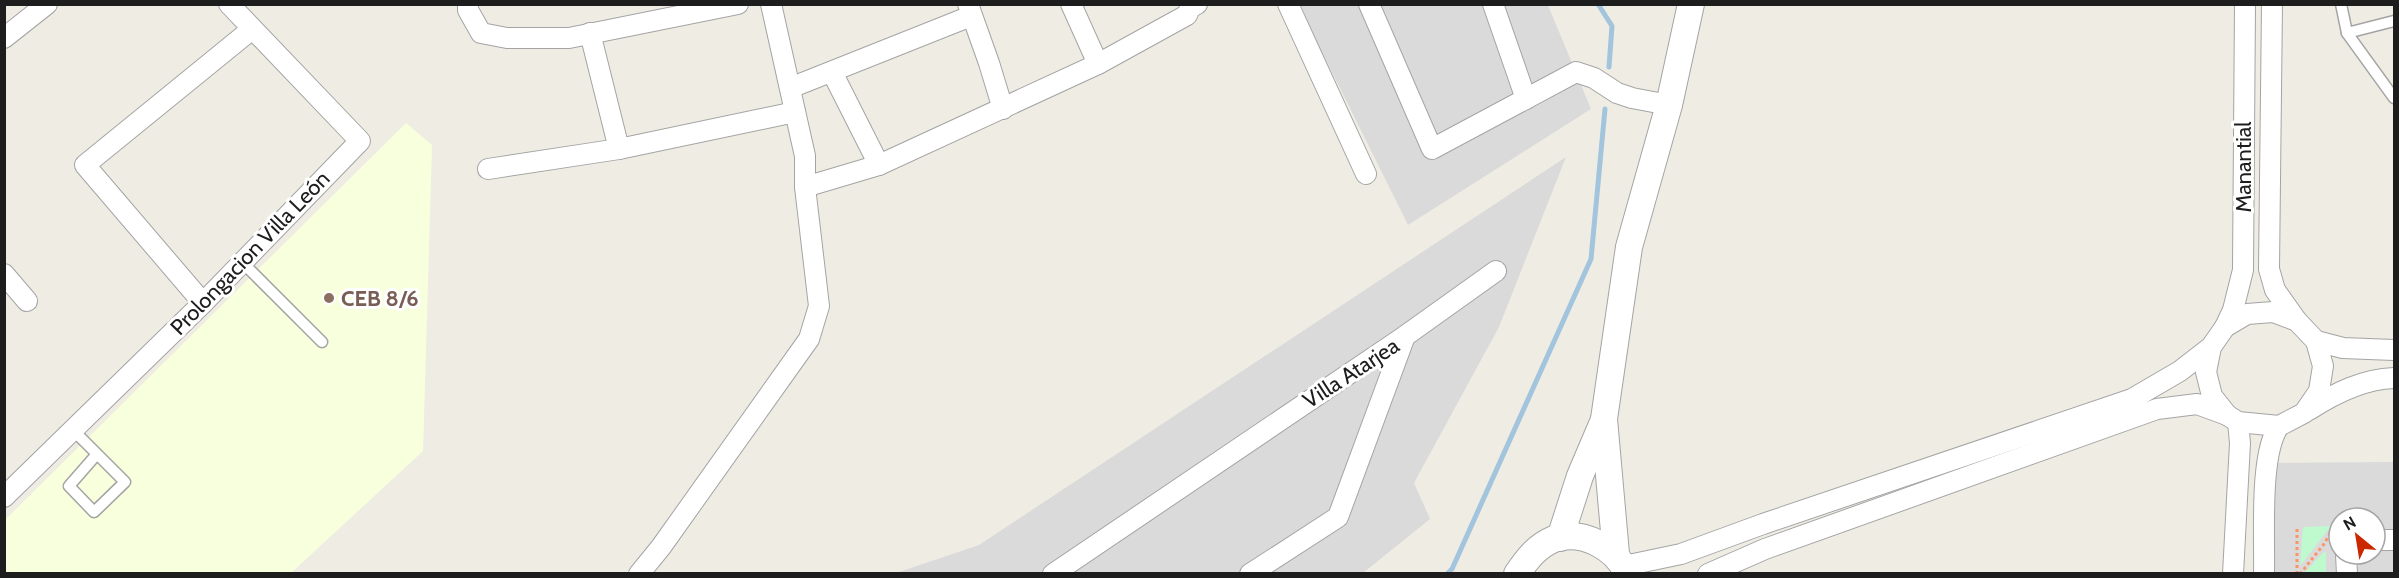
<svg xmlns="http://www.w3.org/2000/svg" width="2399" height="578" viewBox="0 0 2399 578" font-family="Cabin,sans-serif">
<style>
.residential{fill:#dbdada;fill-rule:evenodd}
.education{fill:#f8ffdc}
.park{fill:#bffacf}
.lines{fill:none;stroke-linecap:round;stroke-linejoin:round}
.stream{stroke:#a3c4dd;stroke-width:5}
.service-casing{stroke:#a4a4a4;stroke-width:13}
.minor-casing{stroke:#a4a4a4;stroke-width:22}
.tertiary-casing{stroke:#a4a4a4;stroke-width:28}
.path{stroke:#fb9467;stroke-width:3;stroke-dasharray:3 3;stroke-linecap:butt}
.service{stroke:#fff;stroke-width:10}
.minor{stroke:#fff;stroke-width:20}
.tertiary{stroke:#fff;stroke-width:26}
.education-dot{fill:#8d6e63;stroke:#fff;stroke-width:2}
.labels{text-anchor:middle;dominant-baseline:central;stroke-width:6;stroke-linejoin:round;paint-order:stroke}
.street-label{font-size:22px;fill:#1d1d1d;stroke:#fff}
.education-label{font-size:22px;font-weight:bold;fill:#785e54;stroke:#fff;text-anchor:start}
</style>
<rect width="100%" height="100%" fill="#efede3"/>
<!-- residential -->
<g class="residential">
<path d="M1301 5H1548L1591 109 1408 225 1316 40Z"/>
<path d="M1566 157 1499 327 1414 483 1430 519 1363 573 893 574 979 545Z"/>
<path d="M2394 462V573L2255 574 2266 463ZM2339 518H2375V554H2339Z"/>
</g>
<!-- education -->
<path class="education" d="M406 123 432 145 423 451 291 573 5 574V520Z"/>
<!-- park -->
<g class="park">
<path d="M2331 526 2300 566 2303 527Z"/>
<path d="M2326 552V573H2304L2323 553Z"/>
</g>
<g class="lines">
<!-- stream -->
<g class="stream">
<path d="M1598 4 1612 26 1609 67"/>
<path d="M1447 574 1452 569 1591 259 1605 109"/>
</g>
<defs>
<g id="service">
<path d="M2341 4 2347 33 2394 98"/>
<path d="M2347 33 2394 21"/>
<path d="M242 262 322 342"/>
<path d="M73 430 125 482 94 512 69 486 97 454"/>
</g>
<g id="minor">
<path d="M468 4V10L481 33 507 38H569L738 4"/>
<path d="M968 4 989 63 1003 109"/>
<path d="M1071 4 1098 64"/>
<path d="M1288 4 1366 174"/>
<path d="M1369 4 1432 149 1576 72 1594 78 1617 93 1632 98 1669 105"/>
<path d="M1493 4 1526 99"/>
<path d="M2272 4 2269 269 2275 290 2297 321"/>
<path d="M590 33 619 149 795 112"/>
<path d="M4 38 47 4"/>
<path d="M832 72 879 165"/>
<path d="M790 88 971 16"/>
<path d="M488 169 619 149"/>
<path d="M805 187 879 165 1098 64 1187 15 1190 8 1197 4"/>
<path d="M4 274 27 301"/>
<path d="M203 303 85 165 252 29"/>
<path d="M2225 327 2233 310 2243 270 2245 4"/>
<path d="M1405 336 1496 271"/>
<path d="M2316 341 2343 348 2394 350"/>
<path d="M2309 410C2335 393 2363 379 2394 378"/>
<path d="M4 497 203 303 360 141 229 4"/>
<path d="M2375 540H2394"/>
<path d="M2346 554 2347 574"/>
<path d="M1624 566 1681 554 1763 524 2132 399 2180 371 2211 347 2225 327 2247 314 2273 312 2297 321 2316 341 2323 366 2319 391 2304 413 2279 426 2238 422 2227 415 2212 396 2206 372 2211 347"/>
<path d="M639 574 661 547 809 339 819 306 805 187V156L771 4"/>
<path d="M1053 574 1405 336 1338 517 1250 574"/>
<path d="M1708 574 1765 549 2157 409 2197 404 2227 415"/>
<path d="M2233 574 2240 443 2238 422"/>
<path d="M2264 574C2265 537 2259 454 2279 426"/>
</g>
<g id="tertiary">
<path d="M1560 538 1580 476 1603 422"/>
<path d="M1616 554 1604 419 1629 247 1669 105 1691 4"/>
<path d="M1517 574C1527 559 1537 546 1554 539 1582 529 1617 548 1627 574"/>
</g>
</defs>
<!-- service casing -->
<use href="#service" class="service-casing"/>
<!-- minor casing -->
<use href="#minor" class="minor-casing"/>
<!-- tertiary casing -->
<use href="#tertiary" class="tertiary-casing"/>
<!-- path -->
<g class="path">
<path d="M2297 574V527"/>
<path d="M2300 574 2324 544 2332 530 2339 529"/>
</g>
<!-- service -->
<use href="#service" class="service"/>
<!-- minor -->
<use href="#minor" class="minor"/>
<!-- tertiary -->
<use href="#tertiary" class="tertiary"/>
</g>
<!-- markers -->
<circle class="education-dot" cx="329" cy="298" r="6"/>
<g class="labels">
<!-- street labels -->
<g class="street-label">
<text transform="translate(2243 167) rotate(-90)">Manantial</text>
<text transform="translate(250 253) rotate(-46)">Prolongacion Villa León</text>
<text transform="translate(1351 373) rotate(-33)">Villa Atarjea</text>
</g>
<!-- education labels -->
<g class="education-label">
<text x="341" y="298">CEB 8/6</text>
</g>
</g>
<!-- border -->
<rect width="2399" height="578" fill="none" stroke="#1d1d1d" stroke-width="12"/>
<!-- north arrow -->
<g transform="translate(2357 536) rotate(330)"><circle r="28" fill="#ffffff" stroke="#a5a5a5" stroke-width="1.5"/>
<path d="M0-4.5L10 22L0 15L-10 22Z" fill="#cb2800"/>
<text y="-9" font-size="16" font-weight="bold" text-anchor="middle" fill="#1d1d1d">N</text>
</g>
</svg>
